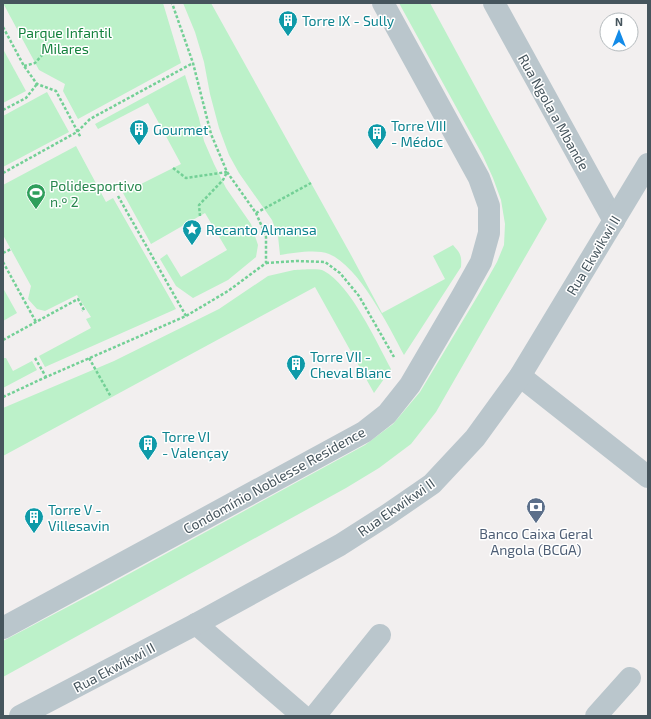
<svg xmlns="http://www.w3.org/2000/svg" width="651" height="719" viewBox="0 0 651 719" font-family="'Exo 2',sans-serif">
<style>
.green{fill:#bcf1c9}
.lines{fill:none;stroke-linecap:round;stroke-linejoin:round}
.path{stroke:#73d096;stroke-width:2.5;stroke-dasharray:3 2;stroke-linecap:butt}
.minor{stroke:#bac6cc;stroke-width:22}
.labels{text-anchor:middle;dominant-baseline:central;stroke-width:3;stroke-linejoin:round;paint-order:stroke}
.culture-label{font-size:14px;fill:#0d838f;stroke:#fff;text-anchor:start}
.park-label{font-size:14px;fill:#14823d;stroke:#fff}
.street-label{font-size:14px;fill:#46555d;stroke:#fff}
.leisure-label{font-size:14px;fill:#27864d;stroke:#fff;text-anchor:start}
.service-label{font-size:14px;fill:#4e5e75;stroke:#fff}
</style>
<rect width="100%" height="100%" fill="#f2efef"/>
<!-- green -->
<g class="green">
<path d="M3 3H163L181 63 78 119 63 91 65 84 39 70Z"/>
<path d="M183 3H211L351 255 382 313 445 279 433 256 453 245C460 253 462 255 461 267L404 355C389 327 359 266 329 254 316 249 294 253 280 255L278 236 272 220 239 173 229 155 219 128 210 94 204 62 195 32Z"/>
<path d="M399 3H430L547 219 436 412 411 444 379 468 346 488 3 677V641L94 593 365 445 393 424 420 392 480 292 497 262 504 245 505 224 501 200 493 178 483 156Z"/>
<path d="M3 49 26 91 3 103Z"/>
<path d="M185 75 199 118 204 141 214 164 226 188 251 224 258 245 256 257 228 280 193 298 176 286 160 259 167 254 181 277 227 250 205 213 151 244 123 193 181 164 148 103 98 129 95 124Z"/>
<path d="M47 92 69 132 3 167V116Z"/>
<path d="M76 146 106 202 113 198 176 309 45 367 39 356 91 328 86 319 91 317 77 295 45 311 37 309 28 299 31 286 3 235V185Z"/>
<path d="M294 270C301 270 319 268 324 271 350 284 377 343 391 369L374 393 315 287 3 456V408L114 361 219 309 268 276Z"/>
<path d="M3 288 17 313 3 321Z"/>
<path d="M3 358H6L13 371 32 361 37 370 3 388Z"/>
</g>
<g class="lines">
<!-- path -->
<g class="path">
<path d="M3 27 24 66 37 84 56 91 81 138"/>
<path d="M24 66 35 63 51 45"/>
<path d="M3 110 26 98 37 84"/>
<path d="M173 168 186 178 227 172"/>
<path d="M3 173 77 132 90 119 193 63"/>
<path d="M118 196 186 316"/>
<path d="M256 213 311 183"/>
<path d="M200 216 199 205 223 180 227 172"/>
<path d="M3 253 11 249"/>
<path d="M3 262 36 322"/>
<path d="M266 263 296 261 325 262 340 273 359 296 394 357"/>
<path d="M3 340 78 299 84 310 82 311"/>
<path d="M3 354H4"/>
<path d="M35 358 46 377 186 316 228 291 266 263V236L256 213 227 172 211 134 193 63 172 3"/>
<path d="M89 358 111 397"/>
<path d="M3 397 46 377"/>
</g>
<!-- minor -->
<g class="minor">
<path d="M494 3 614 221"/>
<path d="M520 376 648 477"/>
<path d="M196 624 303 716"/>
<path d="M3 628 364 432 387 414 410 385 462 296 481 262 489 233V206L479 178 383 3"/>
<path d="M20 716 196 624 340 545 387 515 432 484 475 438 520 376 648 164"/>
<path d="M315 716 380 635"/>
<path d="M596 716 630 678"/>
</g>
</g>
<!-- icons -->
<defs>
<symbol id="building-pin" viewBox="-11 -11 22 30"><path d="M0 17L-7.5 6A9.5 9.5 0 1 1 7.5 6Z" fill="#0f9aa8" stroke="#fff"/><path d="M-4-6H4V6H1V3H-1V6H-4ZM-2.5-4.3h1.7v1.8h-1.7ZM.8-4.3h1.7v1.8H.8ZM-2.5-1h1.7V.8h-1.7ZM.8-1h1.7V.8H.8Z" fill="#fff"/></symbol>
<symbol id="stadium-pin" viewBox="-11 -11 22 30"><path d="M0 17L-7.5 6A9.5 9.5 0 1 1 7.5 6Z" fill="#2e9e5b" stroke="#fff"/><path d="M0-5a6.5 5 0 1 0 0 10a6.5 5 0 1 0 0-10ZM-3.5-1.8h7v3.6h-7Z" fill="#fff"/></symbol>
<symbol id="sight-pin" viewBox="-11 -11 22 30"><path d="M0 17L-7.5 6A9.5 9.5 0 1 1 7.5 6Z" fill="#0f9aa8" stroke="#fff"/><path d="M0-6L1.8-2.2L6-1.7L2.9 1.2L3.7 5.4L0 3.3L-3.7 5.4L-2.9 1.2L-6-1.7L-1.8-2.2Z" fill="#fff"/></symbol>
<symbol id="bank-pin" viewBox="-11 -11 22 30"><path d="M0 17L-7.5 6A9.5 9.5 0 1 1 7.5 6Z" fill="#5c6f8a" stroke="#fff"/><path d="M-6-4H6V4H-6ZM0-2.3a2.3 2.3 0 1 0 0 4.6a2.3 2.3 0 1 0 0-4.6Z" fill="#fff"/></symbol>
</defs>
<g fill-rule="evenodd">
<use href="#building-pin" x="277" y="9" width="22" height="30"/>
<use href="#building-pin" x="128" y="118" width="22" height="30"/>
<use href="#building-pin" x="366" y="122" width="22" height="30"/>
<use href="#stadium-pin" x="25" y="182" width="22" height="30"/>
<use href="#sight-pin" x="181" y="218" width="22" height="30"/>
<use href="#building-pin" x="285" y="353" width="22" height="30"/>
<use href="#building-pin" x="137" y="433" width="22" height="30"/>
<use href="#bank-pin" x="525" y="496" width="22" height="30"/>
<use href="#building-pin" x="23" y="506" width="22" height="30"/>
</g>
<g class="labels">
<!-- culture labels -->
<g class="culture-label">
<text x="302" y="20">Torre IX - Sully</text>
<text x="391" y="125">Torre VIII<tspan x="391" dy="16">- Médoc</tspan></text>
<text x="153" y="129">Gourmet</text>
<text x="206" y="229">Recanto Almansa</text>
<text x="310" y="356">Torre VII -<tspan x="310" dy="16">Cheval Blanc</tspan></text>
<text x="162" y="436">Torre VI<tspan x="162" dy="16">- Valençay</tspan></text>
<text x="48" y="509">Torre V -<tspan x="48" dy="16">Villesavin</tspan></text>
</g>
<!-- park labels -->
<g class="park-label">
<text x="65" y="32">Parque Infantil<tspan x="65" dy="16">Milares</tspan></text>
</g>
<!-- street labels -->
<g class="street-label">
<text transform="translate(554 112) rotate(61)">Rua Ngola a Mbande</text>
<text transform="translate(593 255) rotate(-59)">Rua Ekwikwi II</text>
<text transform="translate(274 480) rotate(-29)">Condomínio Noblesse Residence</text>
<text transform="translate(396 507) rotate(-35)">Rua Ekwikwi II</text>
<text transform="translate(114 667) rotate(-28)">Rua Ekwikwi II</text>
</g>
<!-- leisure labels -->
<g class="leisure-label">
<text x="50" y="185">Polidesportivo<tspan x="50" dy="16">n.º 2</tspan></text>
</g>
<!-- service labels -->
<g class="service-label">
<text x="536" y="533">Banco Caixa Geral<tspan x="536" dy="16">Angola (BCGA)</tspan></text>
</g>
</g>
<!-- border -->
<rect width="651" height="719" fill="none" stroke="#46555d" stroke-width="8"/>
<!-- north arrow -->
<g transform="translate(619 32)"><circle r="19" fill="#ffffff" stroke="#b5bbbe"/>
<path d="M0-3L7 15L0 10L-7 15Z" fill="#138be8"/>
<text y="-6" font-size="11" font-weight="bold" text-anchor="middle" fill="#46555d">N</text>
</g>
</svg>
